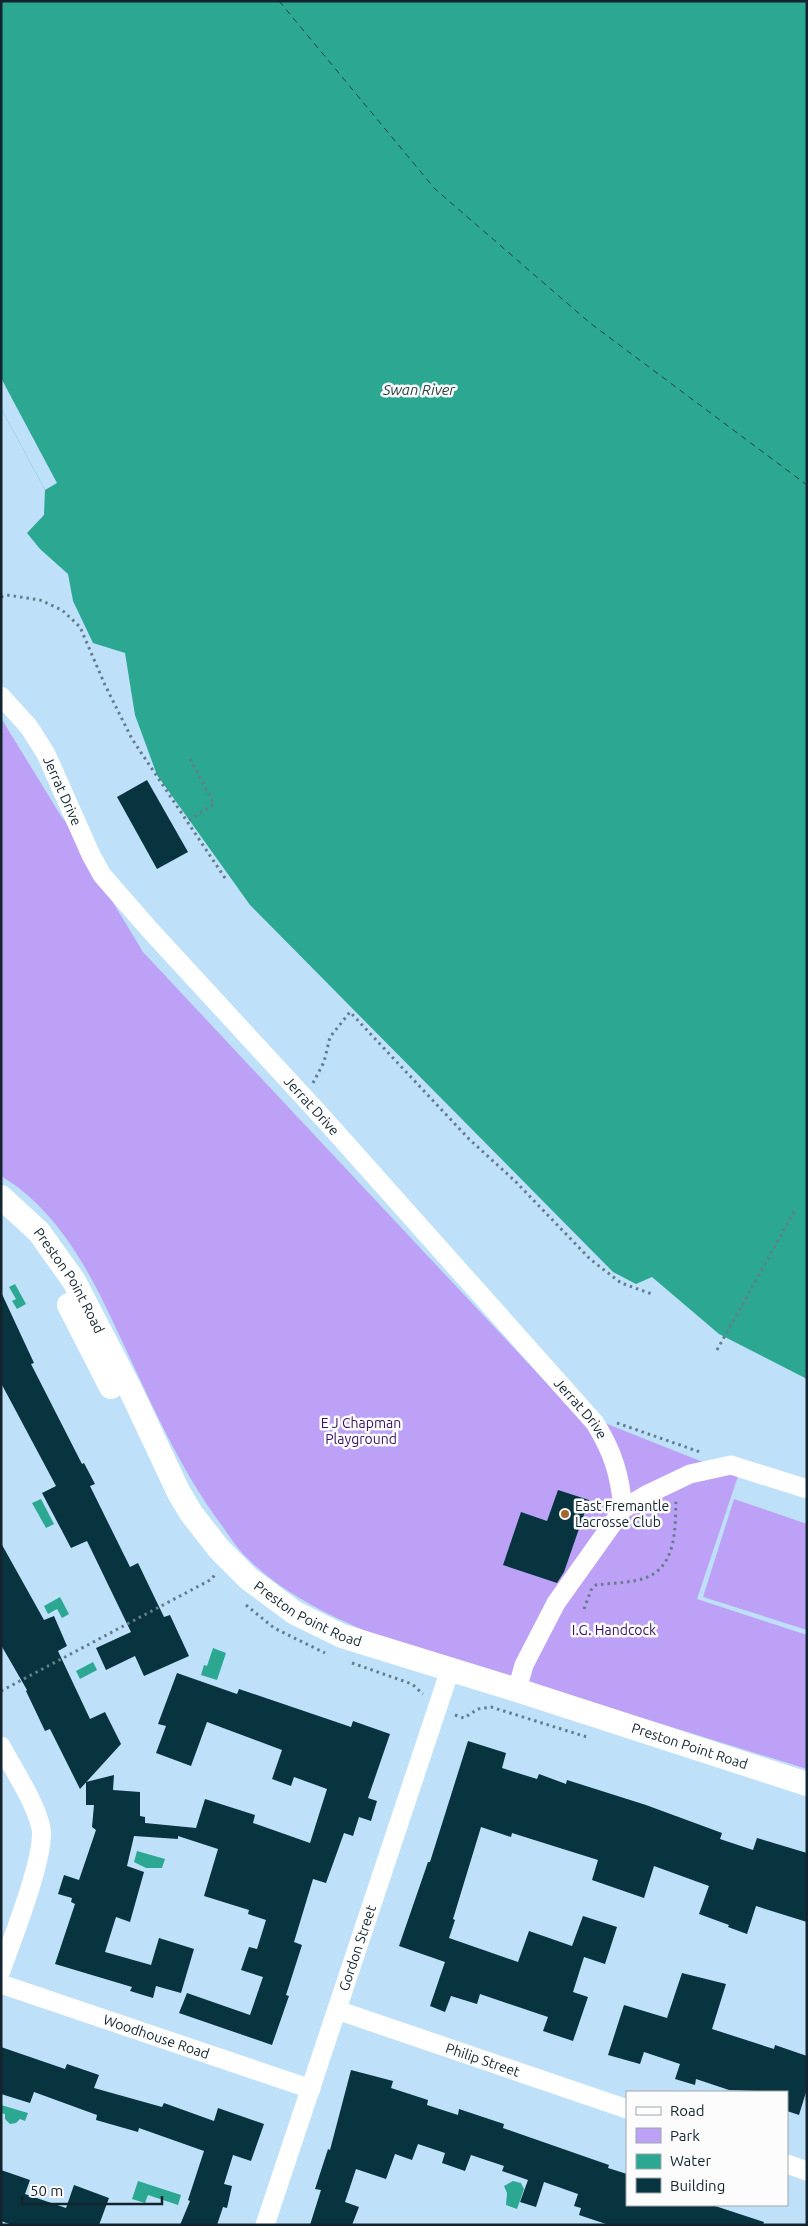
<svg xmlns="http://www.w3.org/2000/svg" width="808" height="2226" viewBox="0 0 808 2226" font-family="Ubuntu,sans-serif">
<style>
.green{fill:#bda1f7}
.water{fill:#2ba792}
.pier{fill:#bee1f9}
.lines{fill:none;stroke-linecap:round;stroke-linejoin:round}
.ferry{stroke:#28423c;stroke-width:1;stroke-dasharray:6 5;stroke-linecap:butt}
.building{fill:#07343f}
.path{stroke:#647d8e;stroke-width:3;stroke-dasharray:2.5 4;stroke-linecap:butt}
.minor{stroke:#fff;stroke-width:19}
.major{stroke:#fff;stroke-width:24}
.poi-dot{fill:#a4642d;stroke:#fcfcfc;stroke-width:2}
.labels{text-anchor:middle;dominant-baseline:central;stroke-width:5;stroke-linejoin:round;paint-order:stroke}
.street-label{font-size:14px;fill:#13242f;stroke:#fcfcfc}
.park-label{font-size:14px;fill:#381265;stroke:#fcfcfc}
.poi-label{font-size:14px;fill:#13242f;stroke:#fcfcfc;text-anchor:start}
.water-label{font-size:15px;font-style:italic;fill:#28423c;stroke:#fcfcfc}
</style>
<rect width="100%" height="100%" fill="#bee1f9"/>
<!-- green -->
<g class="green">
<path d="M1 718 61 816 69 826 74 838 143 952 572 1410 738 1476 697 1599 807 1635V1769L378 1636C329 1616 281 1593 243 1554 236 1546 229 1536 223 1527 177 1466 147 1393 114 1324 88 1268 56 1209 1 1176Z"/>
<path d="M734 1499 807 1524V1630L703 1597Z"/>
</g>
<!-- water -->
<g class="water">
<path d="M1 1H807V1379L719 1334 652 1277 636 1284 613 1272 250 905 157 775 135 715 125 653 93 643 73 601 68 574 40 549 27 533 44 515 45 490 1 408Z"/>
<path d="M15 1284 26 1304 17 1309 12 1301 16 1299 9 1287Z"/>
<path d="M41 1499 54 1524 46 1528 32 1503Z"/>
<path d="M60 1597 69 1614 62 1618 57 1609 48 1614 44 1606Z"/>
<path d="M213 1648 226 1653 217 1680 201 1675 204 1665 207 1666Z"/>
<path d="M93 1662 97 1670 80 1679 76 1671Z"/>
<path d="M137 1851 165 1859 162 1868H146L134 1862Z"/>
<path d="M1 2105 28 2113 25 2121 20 2119 16 2123 10 2124 5 2119V2114L1 2113Z"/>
<path d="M138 2181 181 2195 178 2205 148 2195 145 2203 132 2199Z"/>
<path d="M513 2181 521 2183 524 2189 517 2209 506 2205 507 2193 504 2186Z"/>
</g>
<!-- pier -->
<path class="pier" d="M1 378 57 483 45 490 1 408Z"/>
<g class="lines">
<!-- ferry -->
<path class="ferry" d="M279 1 435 189 590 323 807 485"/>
</g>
<!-- building -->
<g class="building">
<path d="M147 780 188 852 157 869 117 797Z"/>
<path d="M1 1292 34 1363 31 1364 82 1464 84 1463 95 1484 90 1486 130 1567 138 1563 164 1617 170 1615 189 1656 144 1676 135 1656 106 1670 96 1648 131 1632 87 1541 71 1548 42 1493 56 1486 1 1383Z"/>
<path d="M558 1490 589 1500 564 1572 557 1583 503 1565 521 1512 547 1521Z"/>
<path d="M1 1543 44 1620 54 1616 67 1646 58 1651 90 1719 105 1712 121 1744 80 1789 50 1729 45 1731 26 1691 27 1690 1 1645Z"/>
<path d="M177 1673 237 1694 239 1689 351 1727 353 1721 390 1734 368 1798 377 1801 371 1821 359 1817 353 1836 344 1833 326 1883 313 1879 294 1942 302 1945 286 1995 289 1996 272 2045 179 2013 187 1993 250 2015 263 1977 241 1970 249 1947 257 1949 266 1920 248 1914 249 1910 204 1896 218 1849 178 1836V1839L134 1836 127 1866 144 1872 130 1922 116 1917 105 1952 151 1965 159 1938 194 1949 181 1993 156 1986 153 1998 130 1991 132 1987 55 1964 75 1904 71 1902 72 1898 58 1894 64 1875 79 1880 96 1830 92 1827 94 1805H86V1782L114 1775 113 1790 140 1792V1816L145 1817V1823L196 1828 205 1799 255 1815 253 1823 310 1843 327 1789 294 1777 291 1786 272 1779 282 1750 207 1722 191 1766 156 1753 166 1726 158 1724Z"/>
<path d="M468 1741 506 1753 502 1768 537 1779 539 1774 566 1784 567 1780 646 1805 722 1833 720 1839 753 1850 757 1838 807 1853V1922L756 1906 747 1934 728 1927 729 1925 699 1914 709 1886 654 1866 644 1898 592 1880 598 1860 512 1833 511 1837 481 1827 453 1919 455 1920 449 1938 518 1962 529 1931 572 1946 583 1916 617 1927 605 1964 584 1957 573 1992 588 1997 573 2041 543 2031 548 2017 480 1994 477 2004 451 1996 445 2012 430 2006 445 1962 399 1946 428 1862H430Z"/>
<path d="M682 1973 726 1984 712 2029 774 2049 775 2045 807 2056V2089L799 2115 787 2111V2092L729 2090 696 2079 695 2085 675 2079 680 2064 644 2052 640 2064 608 2055 624 2005 667 2018Z"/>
<path d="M1 2047 65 2069 67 2064 99 2075 94 2088 162 2107 164 2103 214 2121 218 2108 264 2124 251 2161 233 2155 224 2184 232 2186 227 2208 223 2207 217 2225H180L190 2201 188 2200 204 2151 139 2128 138 2132 96 2120 97 2115 34 2092 30 2103 1 2094Z"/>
<path d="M351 2070 393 2081 391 2088 428 2100 427 2105 458 2115 459 2109 504 2124 503 2128 609 2165 608 2168 627 2174V2205H712L764 2222 763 2225H609L579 2215 581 2208 574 2206 578 2194 544 2182 536 2207 520 2202 528 2180 502 2171 504 2166 471 2155 465 2171 442 2163 445 2153 418 2144 412 2160 395 2154 386 2179 356 2169 345 2202 359 2207 352 2225H310L321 2190 315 2189 328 2149 330 2150Z"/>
<path d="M1 2170 30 2180 25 2194 66 2208 74 2185 109 2198 99 2225H12L1 2221Z"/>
</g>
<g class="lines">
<!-- path -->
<g class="path">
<path d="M1 597 7 595 40 600 62 610 80 627 105 685 132 739 227 881"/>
<path d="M189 820 214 804 190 759"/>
<path d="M313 1083 324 1062 330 1037 350 1012 469 1139 515 1181 590 1259 621 1283 652 1294"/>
<path d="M717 1350 795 1210"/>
<path d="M617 1423 700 1452"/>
<path d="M246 1605 274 1628 325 1653"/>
<path d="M584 1609 591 1590 596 1585C611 1583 628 1583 642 1579 677 1569 675 1529 676 1500"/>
<path d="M352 1663 412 1684 423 1694"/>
<path d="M1 1691 212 1579 215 1574"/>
<path d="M455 1715 464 1718 478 1709 491 1707 590 1738"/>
</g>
<!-- minor -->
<g class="minor">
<path id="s1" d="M1 696 29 727 46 754 91 855 102 875 150 930 324 1119 595 1423C613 1452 620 1475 623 1509"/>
<path d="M517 1690 524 1665 556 1603 623 1509 648 1494 690 1474 731 1465 807 1489"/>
<path d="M1 1746C14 1771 35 1801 41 1828 46 1855 11 1942 1 1971"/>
<path id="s2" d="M1 1984 311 2089"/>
<path id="s3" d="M337 2010 627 2109"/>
<path d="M787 2164 807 2171"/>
<path id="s4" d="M265 2225 450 1670"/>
</g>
<!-- major -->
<g class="major">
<path id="s5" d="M1 1197 39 1232 74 1281 131 1391 179 1493 191 1513 219 1549 249 1579 295 1613 342 1636 517 1690 807 1784"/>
<path d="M69 1305 111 1387"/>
</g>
</g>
<!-- markers -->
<circle class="poi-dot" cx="565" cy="1514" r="5"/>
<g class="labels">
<!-- street labels -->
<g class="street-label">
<text stroke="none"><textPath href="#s1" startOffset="114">Jerrat Drive</textPath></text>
<text stroke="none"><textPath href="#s1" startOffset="519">Jerrat Drive</textPath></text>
<text stroke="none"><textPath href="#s5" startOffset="109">Preston Point Road</textPath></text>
<text stroke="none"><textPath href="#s1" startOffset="924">Jerrat Drive</textPath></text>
<text stroke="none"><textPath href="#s5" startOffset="529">Preston Point Road</textPath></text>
<text stroke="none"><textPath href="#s5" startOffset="934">Preston Point Road</textPath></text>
<text stroke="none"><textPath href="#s4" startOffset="292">Gordon Street</textPath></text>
<text stroke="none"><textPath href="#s2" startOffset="164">Woodhouse Road</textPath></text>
<text stroke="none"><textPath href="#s3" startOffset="154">Philip Street</textPath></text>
</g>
<!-- park labels -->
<g class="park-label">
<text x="361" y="1423">E J Chapman<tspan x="361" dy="16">Playground</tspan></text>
<text x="614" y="1630">I.G. Handcock</text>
</g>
<!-- poi labels -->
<g class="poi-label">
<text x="575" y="1506">East Fremantle<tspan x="575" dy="16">Lacrosse Club</tspan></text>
</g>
<!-- water labels -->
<g class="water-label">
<text x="419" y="389">Swan River</text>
</g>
</g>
<!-- border -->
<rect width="808" height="2226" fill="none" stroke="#13242f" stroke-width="5"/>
<!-- legend -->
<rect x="626" y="2091" width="162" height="115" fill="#fcfcfc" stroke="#9fa6aa"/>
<rect x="636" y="2107" width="25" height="8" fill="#ffffff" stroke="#9fa6aa"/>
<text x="670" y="2116" font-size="15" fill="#13242f">Road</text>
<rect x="636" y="2128" width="25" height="15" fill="#bda1f7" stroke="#9fa6aa"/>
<text x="670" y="2141" font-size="15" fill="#13242f">Park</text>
<rect x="636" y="2154" width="25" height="15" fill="#2ba792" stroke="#9fa6aa"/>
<text x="670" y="2166" font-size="15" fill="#13242f">Water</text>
<rect x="636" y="2178" width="25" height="15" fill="#07343f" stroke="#9fa6aa"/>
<text x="670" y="2191" font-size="15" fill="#13242f">Building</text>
<!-- scale -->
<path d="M22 2196v8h140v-8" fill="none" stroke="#13242f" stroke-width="2.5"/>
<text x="30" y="2196" font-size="15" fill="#13242f" stroke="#fcfcfc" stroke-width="4" paint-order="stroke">50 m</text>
</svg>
